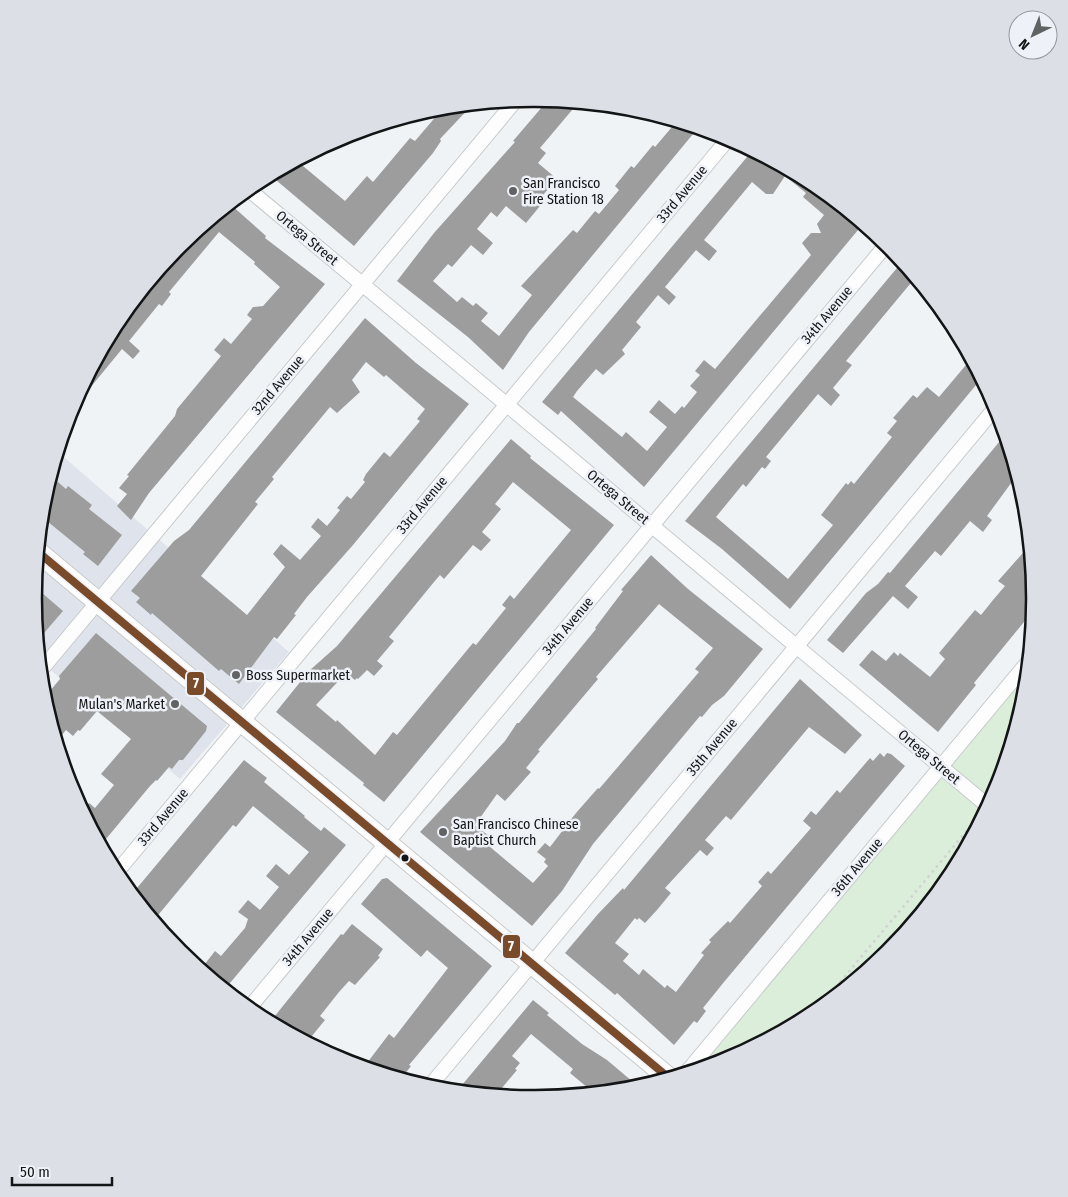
<svg xmlns="http://www.w3.org/2000/svg" width="1068" height="1197" viewBox="0 0 1068 1197" font-family="'Fira Sans Condensed',sans-serif">
<style>
.built{fill:#dfe4ec}
.green{fill:#dbeeda}
.building{fill:#9d9d9e;fill-rule:evenodd}
.lines{fill:none;stroke-linecap:round;stroke-linejoin:round}
.street-casing{stroke:#c7cacc;stroke-width:16}
.secondary-casing{stroke:#c7cacc;stroke-width:22}
.path{stroke:#d1d1d2;stroke-width:2.5;stroke-dasharray:2.5 4;stroke-linecap:butt}
.street{stroke:#fdfdfe;stroke-width:14}
.secondary{stroke:#fdfdfe;stroke-width:20}
.bus-1-casing{stroke:#eef2f8;stroke-width:11}
.bus-1{stroke:#7a4b2a;stroke-width:8}
.poi-dot{fill:#606264;stroke:#eef2f8;stroke-width:2}
.bus-dot{fill:#131416;stroke:#eef2f8;stroke-width:2}
.labels{text-anchor:middle;dominant-baseline:central;stroke-width:5;stroke-linejoin:round;paint-order:stroke}
.poi-label{font-size:14px;fill:#131416;stroke:#eef2f8;text-anchor:start}
.street-label{font-size:14px;fill:#131416;stroke:#eef2f8}
.rim{fill:none;stroke:#131416;stroke-width:2.5}
.line-badge{stroke:#eef2f8;stroke-width:2}
.badge-label{font-size:14px;text-anchor:middle;font-weight:bold;fill:#fff}
</style>
<rect width="100%" height="100%" fill="#f0f3f6"/>
<!-- built -->
<path class="built" d="M58 452 289 652 180 779 40 661 34 598 43 501Z"/>
<!-- green -->
<path class="green" d="M1028 662 1025 696 996 790 950 877 888 952 812 1015 725 1061 686 1073Z"/>
<!-- building -->
<g class="building">
<path d="M548 100 578 103 540 148 546 153 538 163 557 179 536 203 540 206 526 223 506 206 497 217 491 212 477 229 493 243 483 255 471 245 452 267 448 264 433 281 457 302 462 297 473 306 476 303 488 313 481 321 499 336 532 295 521 286 573 230 577 233 595 211 599 214 619 190 615 186 631 166 634 168 653 145 655 147 677 121 698 128 529 332 503 370 468 337 397 281 434 233 515 142 513 141Z"/>
<path d="M473 104 440 139 441 141 433 153 354 246 270 175 297 161 345 201 367 176 373 182 410 138 415 141 438 114 433 109Z"/>
<path d="M752 151 812 183 863 224 644 487 561 411 558 415 542 402ZM785 176 806 193 803 197 824 215 817 224 821 233H811L802 243 811 255 715 369 704 360 695 371 700 375 690 386 697 392 684 408 682 406 675 414 659 400 649 412 667 427 647 451 626 432 622 437 573 397 577 391 596 369 603 375 625 354 622 350 641 327 636 322 658 295 669 305 676 297 665 287 696 250 709 261 717 251 704 240 752 182 766 194H773Z"/>
<path d="M230 204 266 236 265 238 325 284 149 493 131 520 117 506 127 494 119 488 129 476 127 475 175 416 177 409 221 356 214 350 224 338 231 344 252 319 247 315 253 307 263 306 280 287 254 264 255 262 219 232 169 292 171 294 162 306 159 304 129 341 140 351 133 359 122 349 85 394 81 391 117 323 187 239Z"/>
<path d="M902 262 915 278 846 361 852 365 833 388 840 395 831 406 818 394 766 457 771 461 765 469 762 467 746 487 743 484 716 517 788 579 833 525 821 515 846 483 848 485 851 481 854 484 892 437 887 433 897 421 893 418 913 395 917 398 927 387 939 397 971 359 981 379 790 609 722 549 685 521Z"/>
<path d="M365 318 416 363 469 404 353 545 307 597 294 614 296 615 277 639 274 637 239 684 221 669 219 671 152 613 151 615 136 602 140 598 131 591 174 541 189 530ZM366 362 384 377 386 375 425 409 417 419 420 421 390 457 384 452 366 474 363 480 365 482 351 499 347 496 337 508 340 510 327 526 318 518 311 527 321 536 300 560 281 544 273 554 285 567 247 615 201 576 258 504 255 502 274 479 272 477 330 407 337 413 360 392 352 380Z"/>
<path d="M1005 435 1017 475 987 516 992 520 983 532 970 521 941 556 935 551 905 586 918 597 908 609 893 596 843 653 827 640 866 593 878 584 888 572 890 573Z"/>
<path d="M511 439 531 456 530 458 614 525 384 802 363 785 364 783 276 712 309 671 337 646ZM513 482 571 530 514 599 510 595 502 605 506 608 476 645 473 643 468 649 397 735 393 732 375 755 337 720 336 722 316 705 346 673 355 680 357 678 358 679 367 670 374 676 383 666 377 661 394 641 389 637 434 582 440 575 444 579 473 545 481 551 491 540 482 532 501 509 495 504Z"/>
<path d="M51 476 66 489 68 486 92 505 89 509 122 535 98 566 83 554 85 552 42 517 43 501Z"/>
<path d="M1029 546 1034 599 1033 611 974 683 976 685 938 732 859 665 872 650 886 661 894 652 898 656 900 653 930 677 945 659 939 653 975 610 981 615 993 600 1005 586 998 581Z"/>
<path d="M651 555 688 589 763 649 724 696 712 705 702 717 700 716 593 844 562 891 532 926 420 832 505 741 517 723H519L596 629 595 628 623 591 621 590ZM659 604 713 648 695 669 699 672 599 789 598 788 576 813 550 847 545 843 537 852 546 859 544 862 548 866 533 883 489 846 494 840 475 825 497 794 505 801 531 772 526 768 540 751 538 750 598 679 596 677Z"/>
<path d="M35 587 63 611 38 640 34 598Z"/>
<path d="M96 633 207 726 206 731 183 760H179L172 769 169 767 157 781 156 780 150 786 101 845 83 810 89 803 95 808 114 785 101 774 131 739 97 711 80 731 78 730 73 736 66 730 57 741 44 698 60 679 59 676Z"/>
<path d="M800 679 862 735 845 754 809 727 731 820 726 816 705 840 714 848 707 856 700 850 665 888 671 893 657 910 645 923 639 918 637 920 635 918 615 943 629 954 623 961 639 975 643 969 665 988 667 985 676 992 704 955 701 953 711 942 709 940 728 921 730 923 762 886 758 882 768 871 771 874 811 828 803 821 811 811 816 815 837 790 840 793 870 758 873 761 880 753 884 757 887 753 891 754 905 766 724 982 703 1008 706 1011 697 1023 694 1021 674 1045 617 993 615 995 565 953 598 914 623 888 624 890Z"/>
<path d="M244 760 267 778 264 782 305 816 304 817 321 831 324 827 346 845 225 989 201 969 215 951 221 956 245 928 248 919 238 912 248 900 260 910 279 887 266 876 276 864 289 875 309 852 253 806 236 827 233 825 154 920 132 894Z"/>
<path d="M387 878 492 966 409 1065 411 1066 401 1079 364 1067 389 1034 394 1038 448 968 427 950 421 957 361 904 382 879Z"/>
<path d="M352 924 383 949 378 956 380 957 355 985 349 981 339 992 320 1016 325 1020 307 1042 270 1022 341 934 343 935Z"/>
<path d="M533 1000 549 1013 547 1015 582 1044 607 1060 639 1087 594 1093 570 1073 573 1069 531 1034 512 1056 520 1063 515 1069 517 1070 496 1095 457 1091Z"/>
</g>
<g class="lines">
<defs>
<g id="street">
<path d="M248 189 988 806"/>
<path d="M41 670 516 100"/>
<path d="M116 873 729 138"/>
<path d="M249 1008 887 244"/>
<path d="M686 1073 1028 662"/>
<path d="M429 1087 996 407"/>
</g>
<path id="secondary" d="M38 552 669 1078"/>
</defs>
<!-- street casing -->
<use href="#street" class="street-casing"/>
<!-- secondary casing -->
<use href="#secondary" class="secondary-casing"/>
<!-- path -->
<path class="path" d="M815 1012 975 821"/>
<!-- street -->
<use href="#street" class="street"/>
<!-- secondary -->
<use href="#secondary" class="secondary"/>
<defs>
<path id="bus-1" d="M38 552 669 1078"/>
</defs>
<!-- bus-1 casing -->
<use href="#bus-1" class="bus-1-casing"/>
<!-- bus-1 -->
<use href="#bus-1" class="bus-1"/>
</g>
<!-- markers -->
<g class="poi-dot">
<circle cx="513" cy="191" r="5"/>
<circle cx="236" cy="675" r="5"/>
<circle cx="175" cy="704" r="5"/>
<circle cx="443" cy="832" r="5"/>
</g>
<circle class="bus-dot" cx="405" cy="858" r="4.5"/>
<g class="labels">
<!-- poi labels -->
<g class="poi-label">
<text x="523" y="183">San Francisco<tspan x="523" dy="16">Fire Station 18</tspan></text>
<text x="246" y="675">Boss Supermarket</text>
<text x="165" y="704" text-anchor="end">Mulan's Market</text>
<text x="453" y="824">San Francisco Chinese<tspan x="453" dy="16">Baptist Church</tspan></text>
</g>
<!-- street labels -->
<g class="street-label">
<text transform="translate(682 194) rotate(-50)">33rd Avenue</text>
<text transform="translate(307 238) rotate(40)">Ortega Street</text>
<text transform="translate(827 315) rotate(-50)">34th Avenue</text>
<text transform="translate(278 385) rotate(-50)">32nd Avenue</text>
<text transform="translate(618 497) rotate(40)">Ortega Street</text>
<text transform="translate(422 505) rotate(-50)">33rd Avenue</text>
<text transform="translate(568 626) rotate(-50)">34th Avenue</text>
<text transform="translate(712 747) rotate(-50)">35th Avenue</text>
<text transform="translate(929 757) rotate(40)">Ortega Street</text>
<text transform="translate(163 817) rotate(-50)">33rd Avenue</text>
<text transform="translate(857 867) rotate(-50)">36th Avenue</text>
<text transform="translate(308 937) rotate(-50)">34th Avenue</text>
</g>
</g>
<!-- crop -->
<path d="M0 0H1068V1197H0ZM533 107H535A491 491 0 0 1 1026 598V599A491 491 0 0 1 535 1090H533A491 491 0 0 1 42 599V598A491 491 0 0 1 533 107Z" fill="#dce0e6" fill-rule="evenodd"/>
<path class="rim" d="M533 107H535A491 491 0 0 1 1026 598V599A491 491 0 0 1 535 1090H533A491 491 0 0 1 42 599V598A491 491 0 0 1 533 107Z"/>
<g class="line-badge">
<rect x="186" y="671" width="19" height="25" rx="5" fill="#7a4b2a"/>
<rect x="502" y="934" width="19" height="25" rx="5" fill="#7a4b2a"/>
</g>
<g class="badge-label">
<text x="196" y="688">7</text>
<text x="511" y="951">7</text>
</g>
<!-- north arrow -->
<g transform="translate(1033 35) rotate(223)"><circle r="24" fill="#eef2f8" stroke="#96999e"/>
<path d="M0-4L9 19L0 12L-9 19Z" fill="#606264"/>
<text y="-8" font-size="14" font-weight="bold" text-anchor="middle" fill="#131416">N</text>
</g>
<!-- scale -->
<path d="M12 1177v8h100v-8" fill="none" stroke="#131416" stroke-width="2.5"/>
<text x="20" y="1177" font-size="15" fill="#131416" stroke="#eef2f8" stroke-width="4" paint-order="stroke">50 m</text>
</svg>
